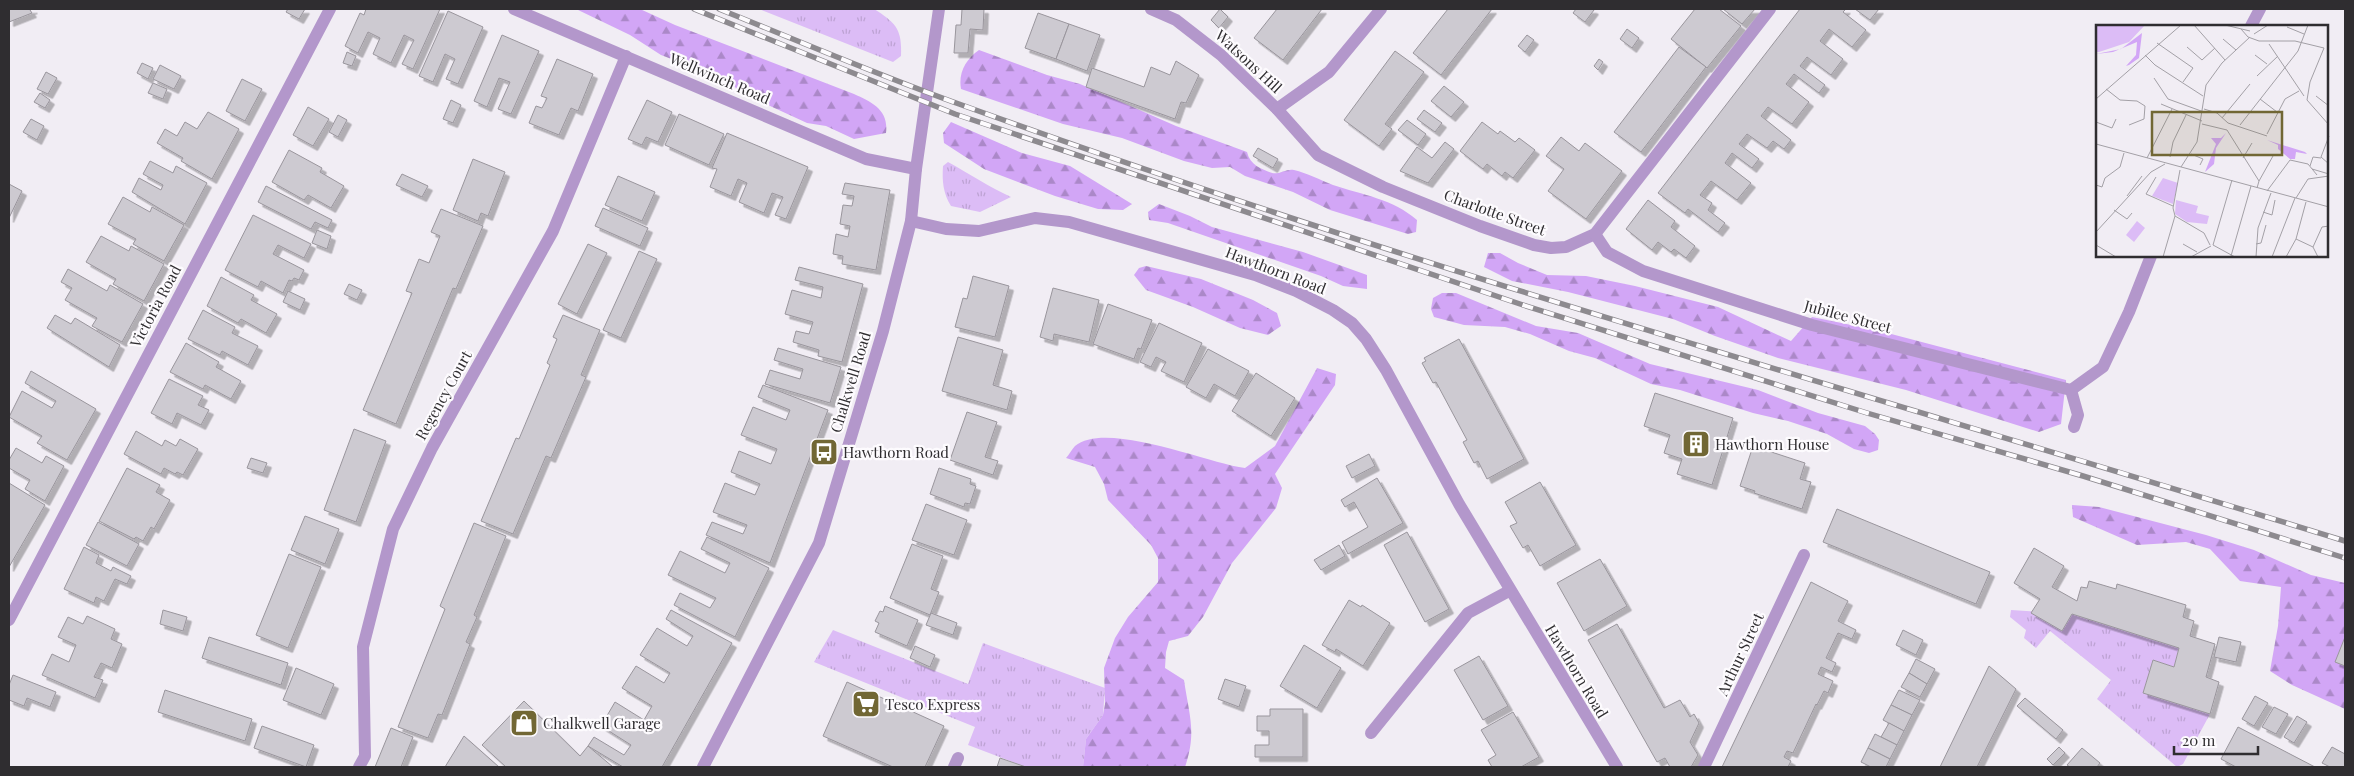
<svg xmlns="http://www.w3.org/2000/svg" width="2354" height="776" viewBox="0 0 2354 776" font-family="'Playfair Display',serif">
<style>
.grass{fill:url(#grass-tufts)}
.forest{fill:url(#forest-firs)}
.building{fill:#cdcad1;stroke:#99959c;filter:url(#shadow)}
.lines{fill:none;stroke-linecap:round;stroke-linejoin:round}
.street{stroke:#b397cb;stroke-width:12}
.rail-casing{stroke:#8d8a8f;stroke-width:5.5}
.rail{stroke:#fdfbfe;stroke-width:4;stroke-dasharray:11;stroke-linecap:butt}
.labels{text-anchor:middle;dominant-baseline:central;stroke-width:4.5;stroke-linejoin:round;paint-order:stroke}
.street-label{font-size:15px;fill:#2f2d30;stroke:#fdfbfe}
.poi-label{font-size:15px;fill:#2f2d30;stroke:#fdfbfe;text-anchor:start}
.inset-road{fill:none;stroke:#a3a0a6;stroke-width:1}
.view{fill:#716734;fill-opacity:0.15;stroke:#716734;stroke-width:2.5}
.inset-edge{fill:none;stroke:#2f2d30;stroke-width:2.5}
</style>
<defs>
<pattern id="grass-tufts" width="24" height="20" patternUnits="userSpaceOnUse" patternTransform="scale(1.25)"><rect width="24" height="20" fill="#dcbcf6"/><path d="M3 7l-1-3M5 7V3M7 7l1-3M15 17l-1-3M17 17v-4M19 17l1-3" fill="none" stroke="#bda2d3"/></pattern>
<pattern id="forest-firs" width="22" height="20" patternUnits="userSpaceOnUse" patternTransform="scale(1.25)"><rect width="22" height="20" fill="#d2a6f6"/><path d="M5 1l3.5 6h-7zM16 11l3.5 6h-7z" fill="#ab88c8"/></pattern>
<filter id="shadow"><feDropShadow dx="4.5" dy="4.5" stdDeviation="0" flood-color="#0004"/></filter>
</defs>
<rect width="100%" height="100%" fill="#f1edf4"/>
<!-- grass -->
<g class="grass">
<path d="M759 9H874C896 23 902 29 901 56L893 62Z"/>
<path d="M948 162C970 174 989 187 1011 197L980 212 951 206C943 193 942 181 943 166Z"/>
<path d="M2011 610 2072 614 2179 648 2174 667 2153 660 2143 693 2210 714 2183 764 2177 767 2097 699 2111 680 2050 631 2036 648 2024 638 2026 630 2010 617Z"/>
<path d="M833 630 968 684 983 643 1105 688 1103 715 1086 739 1083 767H1026L968 745 975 727 814 662Z"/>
</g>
<!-- forest -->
<g class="forest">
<path d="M576 9H640L675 25 854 94C872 102 889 110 886 133L854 139 826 126 807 123 742 93 717 72 687 65 661 55 630 35Z"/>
<path d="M979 50 1047 75 1080 84 1176 126 1247 152C1250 165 1261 169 1272 173 1279 175 1287 168 1294 170 1307 173 1320 180 1333 185 1363 195 1393 199 1417 220L1416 232 1408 234 1330 210 1293 192 1245 176 1230 167 1212 168 1184 161 1122 138 1063 124 961 89C958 73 966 59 979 50Z"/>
<path d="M951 122 1022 153 1070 166 1132 204 1123 210 1098 209 1055 196 984 169 944 143 943 133Z"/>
<path d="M1159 204 1190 216 1212 227 1303 252 1367 275V289L1343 286 1321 276 1168 223 1149 220 1148 212Z"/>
<path d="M1488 253H1500L1518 263 1547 275 1586 276 1635 286 1718 307 1791 341 1812 317 1876 330 2066 380 2061 424 2039 432 1906 390 1778 358 1715 336 1673 319 1568 292 1512 281 1484 267Z"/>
<path d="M1146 266 1201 279 1253 300 1277 313 1281 326 1268 335 1240 328 1193 307 1146 290 1134 275 1139 268Z"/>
<path d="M1442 293H1456L1536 326 1578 333 1650 364 1758 390 1818 413 1865 426 1875 434 1879 440 1878 450 1869 453 1854 449 1827 434 1788 421 1753 413 1680 390 1651 384 1595 358 1569 351 1530 334 1505 327 1464 325 1434 317 1431 309 1433 298Z"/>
<path d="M1317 368 1336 374 1335 385 1275 474 1282 488 1276 508 1232 563 1203 617 1188 636 1169 641 1166 652 1165 668 1184 680C1189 715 1197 732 1185 767H1083L1086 739 1103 715 1105 704 1104 668 1115 638 1128 617 1158 582V558L1151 545 1108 500 1104 484 1095 467 1066 458C1069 455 1072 449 1075 446 1106 420 1207 463 1245 468L1275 446Z"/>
<path d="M2072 505 2099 507 2206 535 2254 550 2311 575 2345 583V709L2292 685 2270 671 2278 626 2281 587 2240 581 2210 549 2186 542 2137 545 2073 517Z"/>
</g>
<!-- building -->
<g class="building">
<path d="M9 9H33L30 10 32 13 9 22Z"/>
<path d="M288 9H305L299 19 286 12Z"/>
<path d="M366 9H440L413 69 402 64 414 40 404 35 391 63 373 54 380 38 368 32 358 53 345 46 360 13 364 15Z"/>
<path d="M962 9H984L983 30 970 29 968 53H954L956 25H961Z"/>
<path d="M1220 9 1228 17 1219 28 1211 20Z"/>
<path d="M1277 9H1322L1283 60 1254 38Z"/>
<path d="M1448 9H1492L1441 75 1413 53Z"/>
<path d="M1576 9H1592L1594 10 1585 22 1573 13Z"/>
<path d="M1695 9H1719L1741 26 1707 68 1671 39Z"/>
<path d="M1723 9H1755L1742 24Z"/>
<path d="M1800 9H1846L1843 12 1866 30 1852 47 1829 29 1820 41 1843 59 1831 75 1807 57 1800 66 1825 85 1819 93 1794 74 1786 84 1809 102 1792 124 1768 107 1761 116 1791 140 1784 149 1773 141 1767 148 1747 134 1739 144 1759 159 1752 168 1732 153 1725 163 1751 183 1737 200 1711 181 1700 195 1712 203 1708 210 1725 223 1718 232 1688 209 1685 213 1658 193Z"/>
<path d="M1855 9H1879L1870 20Z"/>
<path d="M448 11 483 27 458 84 446 79 455 59 445 54 433 82 419 76Z"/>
<path d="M1038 13 1069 24 1056 59 1025 48Z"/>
<path d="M1069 24 1100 35 1087 71 1056 59Z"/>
<path d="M1627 29 1639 38 1632 48 1620 39Z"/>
<path d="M502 35 539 51 511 114 498 109 510 82 499 78 487 107 474 101Z"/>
<path d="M1527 35 1534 40 1525 52 1518 46Z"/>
<path d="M1679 47 1706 67 1641 152 1614 132Z"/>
<path d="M1395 51 1424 72 1385 124 1392 129 1379 146 1344 120Z"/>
<path d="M347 52 356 56 352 66 343 63Z"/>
<path d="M557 59 593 74 578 111 571 108 559 135 529 123 536 106 542 108 547 98 541 96Z"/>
<path d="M1599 59 1603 62 1598 70 1594 66Z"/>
<path d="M1176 61 1199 75 1186 103 1181 102 1175 119 1086 87 1092 68 1144 87 1151 67 1170 75Z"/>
<path d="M142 63 153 68 148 79 137 73Z"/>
<path d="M160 65 181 76 174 89 153 79Z"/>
<path d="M46 72 57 78 48 94 37 89Z"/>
<path d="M242 79 262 89 245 121 226 111Z"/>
<path d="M153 83 167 89 163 99 148 93Z"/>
<path d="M1444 86 1464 102 1451 117 1431 101Z"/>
<path d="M40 93 50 100 45 108 34 102Z"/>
<path d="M451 100 461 105 453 123 443 119Z"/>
<path d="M647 100 672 112 658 142 646 137 642 145 628 139Z"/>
<path d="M308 107 329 119 313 146 293 135Z"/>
<path d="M1424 110 1442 123 1435 132 1417 119Z"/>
<path d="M208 112 239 129 212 179 181 161 183 158 157 143 165 129 177 136 185 122 197 129Z"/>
<path d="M679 114 724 134 709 165 665 145Z"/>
<path d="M338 115 347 120 338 137 329 132Z"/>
<path d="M31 119 44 126 37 140 23 132Z"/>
<path d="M1407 120 1426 134 1418 145 1398 130Z"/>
<path d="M1482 122 1498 134 1500 131 1515 142 1519 138 1535 150 1513 178 1505 172 1502 176 1487 164 1483 169 1460 151Z"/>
<path d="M727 133 808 167 786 219 775 215 783 197 772 193 764 213 739 202 747 183 738 179 731 196 710 187 717 169 712 168Z"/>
<path d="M1561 137 1579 151 1585 143 1622 171 1586 219 1548 191 1564 169 1546 156Z"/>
<path d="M1445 142 1454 149 1428 183 1400 171 1417 147 1432 158Z"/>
<path d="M1258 148 1278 159 1273 168 1253 156Z"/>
<path d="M289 150 322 168 320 172 344 186 331 208 308 195 304 200 272 182Z"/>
<path d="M473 159 505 172 488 216 481 213 478 221 453 210Z"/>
<path d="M150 161 173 173 176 166 207 183 185 224 132 192 139 178 161 190 163 185 143 174Z"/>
<path d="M402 174 428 186 422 197 396 185Z"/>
<path d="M618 176 655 192 642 221 605 205Z"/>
<path d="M845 183 890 190 876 270 842 264 843 256 833 254 836 234 848 237 850 226 840 224 843 205 852 206 854 196 842 194Z"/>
<path d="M9 184 22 191 9 218Z"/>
<path d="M266 186 332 220 328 228 315 222 311 229 258 202Z"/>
<path d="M123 197 150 212 152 207 184 225 164 261 133 244 136 239 108 224Z"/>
<path d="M1648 200 1675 221 1671 227 1695 246 1686 258 1674 249 1671 252 1658 242 1652 250 1626 229Z"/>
<path d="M603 208 648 228 640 246 595 226Z"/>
<path d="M441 209 483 226 456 289 453 288 396 424 363 410 412 293 406 291 419 259 429 263 440 236 431 232Z"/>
<path d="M253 215 311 244 304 258 278 245 273 254 304 270 299 280 294 278 292 281 289 280 283 293 261 281 258 287 225 270Z"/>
<path d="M317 230 331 236 327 249 312 243Z"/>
<path d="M101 236 129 251 131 246 164 264 144 301 113 284 116 279 86 262Z"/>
<path d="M588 244 607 253 577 314 558 304Z"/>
<path d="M639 251 657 259 621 338 603 330Z"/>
<path d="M799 267 863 284 842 362 818 356 819 350 793 342 796 331 809 334 813 322 785 314 792 290 821 298 823 287 795 280Z"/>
<path d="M68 269 107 291 110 285 143 304 122 342 92 326 97 318 65 300 72 288 61 282Z"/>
<path d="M973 276 1009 286 995 337 955 327 963 298 967 299Z"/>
<path d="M221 277 254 295 251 300 277 314 266 333 241 319 238 323 207 306Z"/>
<path d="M349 284 362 290 357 300 344 294Z"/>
<path d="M1053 288 1099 300 1089 342 1054 334 1053 341 1040 337Z"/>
<path d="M288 291 305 299 300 310 283 302Z"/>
<path d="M1108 304 1152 320 1141 349 1138 348 1134 359 1093 344Z"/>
<path d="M203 310 235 327 232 333 258 346 248 365 222 351 220 355 188 339Z"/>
<path d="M55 315 71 324 75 318 120 345 109 367 47 328Z"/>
<path d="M563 315 600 330 581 375 586 377 551 458 546 456 513 534 481 521 516 438 519 439 550 365 547 363 557 339 553 337Z"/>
<path d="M1159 323 1202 343 1184 382 1161 371 1166 362 1156 357 1151 367 1140 362Z"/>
<path d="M958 337 1003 350 993 385 1012 391 1007 410 942 391Z"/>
<path d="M1459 339 1524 459 1487 479 1478 461 1474 463 1463 442 1467 440 1436 382 1433 383 1422 363 1426 361 1424 358Z"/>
<path d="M186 343 219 362 216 367 241 381 231 399 205 385 203 389 170 372Z"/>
<path d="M778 348 841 367 830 403 765 384 770 370 800 379 803 369 774 360Z"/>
<path d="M1208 349 1249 371 1235 396 1214 384 1206 398 1186 387Z"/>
<path d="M31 371 96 409 67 460 37 443 42 436 9 417 22 391 52 408 56 401 25 383Z"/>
<path d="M1256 373 1295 398 1271 436 1232 411Z"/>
<path d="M169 379 203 396 198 405 209 410 201 425 177 413 172 424 151 413Z"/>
<path d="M763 385 828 410 770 563 706 535 712 522 743 534 747 525 713 512 725 483 755 495 760 484 731 472 739 451 771 464 777 449 741 435 753 407 786 420 790 410 758 397Z"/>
<path d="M1655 393 1733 418 1712 485 1677 474 1682 459 1664 453 1670 435 1644 426Z"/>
<path d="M967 412 997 422 985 457 998 461 993 475 950 460Z"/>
<path d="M354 429 386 441 356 522 324 510Z"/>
<path d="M136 431 162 446 165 440 176 446 180 439 198 449 183 475 177 472 175 474 164 468 161 474 124 454Z"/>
<path d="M1753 446 1805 463 1800 479 1811 482 1802 509 1754 493 1755 491 1740 486Z"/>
<path d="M16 448 42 463 46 456 64 466 45 501 25 489 30 480 9 468V460Z"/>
<path d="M1369 454 1375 466 1352 478 1346 466Z"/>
<path d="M251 458 267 463 263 473 247 468Z"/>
<path d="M127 468 160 485 156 492 170 500 154 529 151 527 143 541 136 537 134 539 99 521Z"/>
<path d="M939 468 971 479 970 484 976 486 970 504 965 503 964 507 930 494Z"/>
<path d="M1377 478 1403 523 1348 554 1342 542 1368 527 1354 502 1345 507 1341 500Z"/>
<path d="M1540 482 1576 545 1540 566 1528 545 1523 548 1510 526 1517 523 1505 502Z"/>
<path d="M9 483 45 505 9 567Z"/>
<path d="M926 504 967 520 954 555 912 540Z"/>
<path d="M1837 509 1990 572 1976 604 1823 542Z"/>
<path d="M305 516 339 529 325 564 291 550Z"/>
<path d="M98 522 139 544 127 566 86 545Z"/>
<path d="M474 523 506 536 474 615 477 617 466 642 470 644 442 715 438 714 428 738 398 727 445 609 440 606Z"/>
<path d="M1407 532 1449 609 1425 622 1384 545Z"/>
<path d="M707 537 769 568 735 637 674 605 680 593 710 608 716 598 668 575 680 551 725 573 730 563 701 549Z"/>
<path d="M912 544 943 556 931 589 939 592 930 615 890 598Z"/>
<path d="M1339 545 1345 556 1321 570 1314 560Z"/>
<path d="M84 547 99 555 96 563 111 571 113 567 131 576 127 584 115 579 104 601 96 597 94 603 64 589Z"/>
<path d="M2034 548 2064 566 2052 587 2077 601 2081 587 2087 588 2089 581 2116 589 2117 584 2186 605 2183 617 2194 621 2190 636 2215 644 2206 677 2219 682 2210 714 2143 693 2153 660 2174 667 2179 648 2072 614 2062 631 2031 613 2040 599 2014 583Z"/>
<path d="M289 554 321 567 288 648 256 635Z"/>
<path d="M1600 559 1627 606 1584 631 1557 583Z"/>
<path d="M1811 582 1848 601 1838 621 1856 630 1852 639 1838 633 1826 658 1836 663 1832 672 1821 667 1818 674 1833 681 1828 693 1824 691 1817 705 1816 704 1793 753 1787 751 1784 757 1791 761 1788 767H1722Z"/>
<path d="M1349 600 1361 607 1362 605 1390 623 1363 666 1336 649 1335 652 1322 645Z"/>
<path d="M885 606 918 620 907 646 875 632 879 623 875 621 880 611 883 612Z"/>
<path d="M163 610 187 617 183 631 160 624Z"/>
<path d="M671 610 732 643 662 767H623L588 746 594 737 624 755 631 745 601 726 615 702 644 720 652 706 622 688 636 666 664 683 670 673 640 655 657 628 687 646 693 636 666 619Z"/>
<path d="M931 613 957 623 953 635 926 625Z"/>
<path d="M87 616 115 629 111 639 122 644 112 668 101 663 94 677 103 680 95 698 42 675 52 654 69 662 76 645 58 637 68 617 83 624Z"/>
<path d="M1617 624 1664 708 1680 700 1690 717 1694 714 1699 723 1690 742 1698 755 1691 767H1670L1665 758 1657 762 1588 640Z"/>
<path d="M1903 630 1923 640 1916 655 1896 645Z"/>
<path d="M209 637 288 663 281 685 202 658Z"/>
<path d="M2219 637 2241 642 2236 662 2214 657Z"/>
<path d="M2345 637V666L2335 662Z"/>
<path d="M1304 645 1341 668 1317 708 1280 686Z"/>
<path d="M915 646 935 655 930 667 910 658Z"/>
<path d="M1479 656 1508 706 1483 720 1454 670Z"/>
<path d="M1916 659 1935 669 1927 684 1909 673Z"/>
<path d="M1989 666 2016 689 1977 767H1940Z"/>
<path d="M296 668 334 684 321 715 283 700Z"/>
<path d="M1909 673 1927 684 1920 697 1901 687Z"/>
<path d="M13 675 56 692 50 707 27 698 24 706 9 700V685Z"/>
<path d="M1225 679 1246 686 1239 707 1218 699Z"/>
<path d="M847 682 944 726 925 767H893L823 736Z"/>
<path d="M165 690 252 719 245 741 158 712Z"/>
<path d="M1899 690 1920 700 1912 715 1891 705Z"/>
<path d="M2255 696 2268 703 2254 726 2242 719Z"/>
<path d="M2025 698 2063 730 2056 739 2017 706Z"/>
<path d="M524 701 580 756 588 746 613 767H506L482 745Z"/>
<path d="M1891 705 1912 715 1904 731 1883 720Z"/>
<path d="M2274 707 2288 714 2276 734 2262 727Z"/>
<path d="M1270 709H1303V757H1255V745H1269V731H1257V716H1270Z"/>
<path d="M1513 712 1539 757 1521 767H1492L1488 760 1496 755 1481 730Z"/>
<path d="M2297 716 2307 722 2294 743 2284 737Z"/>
<path d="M1889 723 1904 731 1897 745 1881 737Z"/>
<path d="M262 726 314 745 306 767 254 748Z"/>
<path d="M2238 727 2315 767H2236L2221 759Z"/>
<path d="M391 728 413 737 401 767H375Z"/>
<path d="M1875 734 1897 745 1890 759 1868 748Z"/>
<path d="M464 736 499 767H445Z"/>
<path d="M2059 747 2065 753 2053 765 2047 759Z"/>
<path d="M2332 747 2345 754V767H2330L2322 763Z"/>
<path d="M1868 748 1890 759 1886 767H1871L1861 762Z"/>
<path d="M2082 748 2100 763 2097 767H2070L2067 765Z"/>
<path d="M1000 758 1026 767H997Z"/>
</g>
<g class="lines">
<!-- street -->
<g class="street">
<path d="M514 9 866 159 916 169"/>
<path d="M1151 9 1176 20 1221 55 1277 109 1318 155 1383 187 1480 226 1534 245 1551 248 1566 247 1595 234 1770 9"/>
<path d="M2251 26 2260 9"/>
<path d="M1277 109 1329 72 1381 9"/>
<path d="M911 221 946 229 979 231 1035 218 1069 222 1255 275 1296 291 1333 310 1352 323 1366 339 1386 370 1459 504 1617 767"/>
<path d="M1595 234 1607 252 1643 271 1812 325 2071 390 2078 415 2074 427"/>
<path d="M2071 390 2103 367 2129 312 2151 256"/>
<path d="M9 620 330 9"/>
<path d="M1371 733 1468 613 1509 591"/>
<path d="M359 767 365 756 363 647 393 529 432 448 553 231 626 56"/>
<path d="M703 767 819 543 883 331 911 221 916 169 939 9"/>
<path d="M954 767 958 758"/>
<path d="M1704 767 1804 555"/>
</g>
<defs>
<g id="rail">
<path d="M694 9 955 114 1523 305 1867 413 2083 476 2345 558"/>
<path d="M719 9C799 41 878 75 959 104 1415 269 1882 398 2345 541"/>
</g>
</defs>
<!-- rail casing -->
<use href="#rail" class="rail-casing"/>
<!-- rail -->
<use href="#rail" class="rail"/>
</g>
<!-- icons -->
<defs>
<symbol id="building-square" viewBox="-11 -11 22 22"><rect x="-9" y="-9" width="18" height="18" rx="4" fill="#716734" stroke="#fdfbfe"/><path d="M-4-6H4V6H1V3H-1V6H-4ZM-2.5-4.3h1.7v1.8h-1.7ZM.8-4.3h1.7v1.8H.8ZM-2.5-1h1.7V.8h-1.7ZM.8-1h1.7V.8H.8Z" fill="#fff"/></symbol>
<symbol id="bus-square" viewBox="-11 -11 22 22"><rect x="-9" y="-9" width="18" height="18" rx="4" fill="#716734" stroke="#fdfbfe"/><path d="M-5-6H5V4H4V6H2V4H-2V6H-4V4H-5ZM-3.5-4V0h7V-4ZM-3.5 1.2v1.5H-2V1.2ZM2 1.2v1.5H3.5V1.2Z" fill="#fff"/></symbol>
<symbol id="supermarket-square" viewBox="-11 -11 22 22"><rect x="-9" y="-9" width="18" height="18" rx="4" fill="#716734" stroke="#fdfbfe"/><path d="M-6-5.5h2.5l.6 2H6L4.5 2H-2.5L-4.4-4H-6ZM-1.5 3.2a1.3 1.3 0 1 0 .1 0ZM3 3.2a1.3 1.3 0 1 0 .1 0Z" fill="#fff"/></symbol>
<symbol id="shop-square" viewBox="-11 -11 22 22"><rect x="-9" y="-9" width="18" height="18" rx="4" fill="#716734" stroke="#fdfbfe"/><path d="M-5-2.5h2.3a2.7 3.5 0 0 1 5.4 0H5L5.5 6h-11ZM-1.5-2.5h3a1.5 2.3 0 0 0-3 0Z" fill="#fff"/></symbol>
</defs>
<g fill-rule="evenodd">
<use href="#building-square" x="1680" y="428" width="32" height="32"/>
<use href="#bus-square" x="808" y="436" width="32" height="32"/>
<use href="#supermarket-square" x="850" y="688" width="32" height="32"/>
<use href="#shop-square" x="508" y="707" width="32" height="32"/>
</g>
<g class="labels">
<!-- street labels -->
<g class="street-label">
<text transform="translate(1249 61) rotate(43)">Watsons Hill</text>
<text transform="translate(720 78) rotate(23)">Wellwinch Road</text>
<text transform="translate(1495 212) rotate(20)">Charlotte Street</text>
<text transform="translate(1276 270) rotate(21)">Hawthorn Road</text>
<text transform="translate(155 306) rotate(-62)">Victoria Road</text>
<text transform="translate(1848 316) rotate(15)">Jubilee Street</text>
<text transform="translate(850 382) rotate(-73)">Chalkwell Road</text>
<text transform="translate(443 395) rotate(-61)">Regency Court</text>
<text transform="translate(1740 654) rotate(-65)">Arthur Street</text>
<text transform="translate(1577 671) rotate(59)">Hawthorn Road</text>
</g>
<!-- poi labels -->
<g class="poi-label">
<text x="1715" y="444">Hawthorn House</text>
<text x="843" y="452">Hawthorn Road</text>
<text x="885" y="704">Tesco Express</text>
<text x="543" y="723">Chalkwell Garage</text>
</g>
</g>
<!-- overview -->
<g transform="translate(2096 25)">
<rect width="232" height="232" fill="#f1edf4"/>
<path d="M46 8 43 33 33 40 30 41 40 30 41 17 17 27 0 29 25 24ZM130 108 120 123 118 139 109 147 120 119 115 113H125ZM171 115 209 127 211 129 200 127 199 134H194L182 124V120Z" fill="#d2a6f6"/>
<path d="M0 0H49L33 17 3 27H0ZM67 153 82 158 77 179 56 171ZM80 175 102 181 100 188 113 191 111 199 91 197 79 189Z" fill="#dcbcf6"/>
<path d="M41 196 49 203 38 217 30 210Z" fill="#dcbcf6"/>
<path class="inset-road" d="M98 0 129 35M129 0 154 6M191 2 208 9M145 4 152 12 163 16H199L228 23 214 57 211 75 233 100M158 9 172 0M127 14 140 25M61 18 97 43 87 57M173 19 208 71M91 22 106 35 119 23M49 30 59 40 107 71M159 30 171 39M161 51 182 31M58 53 72 74 108 87M10 64 24 75 41 76 49 81 48 94 33 100M220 71 233 81M0 74 85 0M164 74 181 87M65 79 106 96M108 84 121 88 132 98 171 111M126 93 154 59M0 97 16 103 20 94M106 99 131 105 163 156 161 163M144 100 202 26 212 0M171 109 189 74 203 66M233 111 225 132 233 139M0 119 200 173 212 154 233 151M95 129 107 134 104 140M74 132 77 117 90 90M51 133 76 84M147 133 156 118M214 141 217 132 225 133M85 142 101 117 110 60 126 38 154 12M216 144 233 149M60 152 50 169 77 181M163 156 177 131M0 160 6 162 9 153 24 142 28 128M171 166 194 135 212 139 221 150M31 171 46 151M200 173 233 182M18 185 31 194 36 188M167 187 176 190 179 175M79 191 108 208 114 220M0 207 55 147 69 139M200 214 217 222 222 232M87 219 101 227M160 219 165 218 170 200M0 220 20 232M117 220 136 155M117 220 139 232M217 222 226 202 233 201M135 231 155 161M67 232 79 191 77 183 84 145M95 232 115 221M160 232 162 203 175 168M176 232 199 173M190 232 200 214 210 177"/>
<path class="view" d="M56 87H186V130H56Z"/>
<rect width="232" height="232" class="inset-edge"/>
</g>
<!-- border -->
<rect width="2354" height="776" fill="none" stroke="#2f2d30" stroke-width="20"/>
<!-- scale -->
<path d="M2174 746v8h84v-8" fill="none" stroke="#2f2d30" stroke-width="2.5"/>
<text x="2182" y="746" font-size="15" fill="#2f2d30" stroke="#fdfbfe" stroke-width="4" paint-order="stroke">20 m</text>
</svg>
